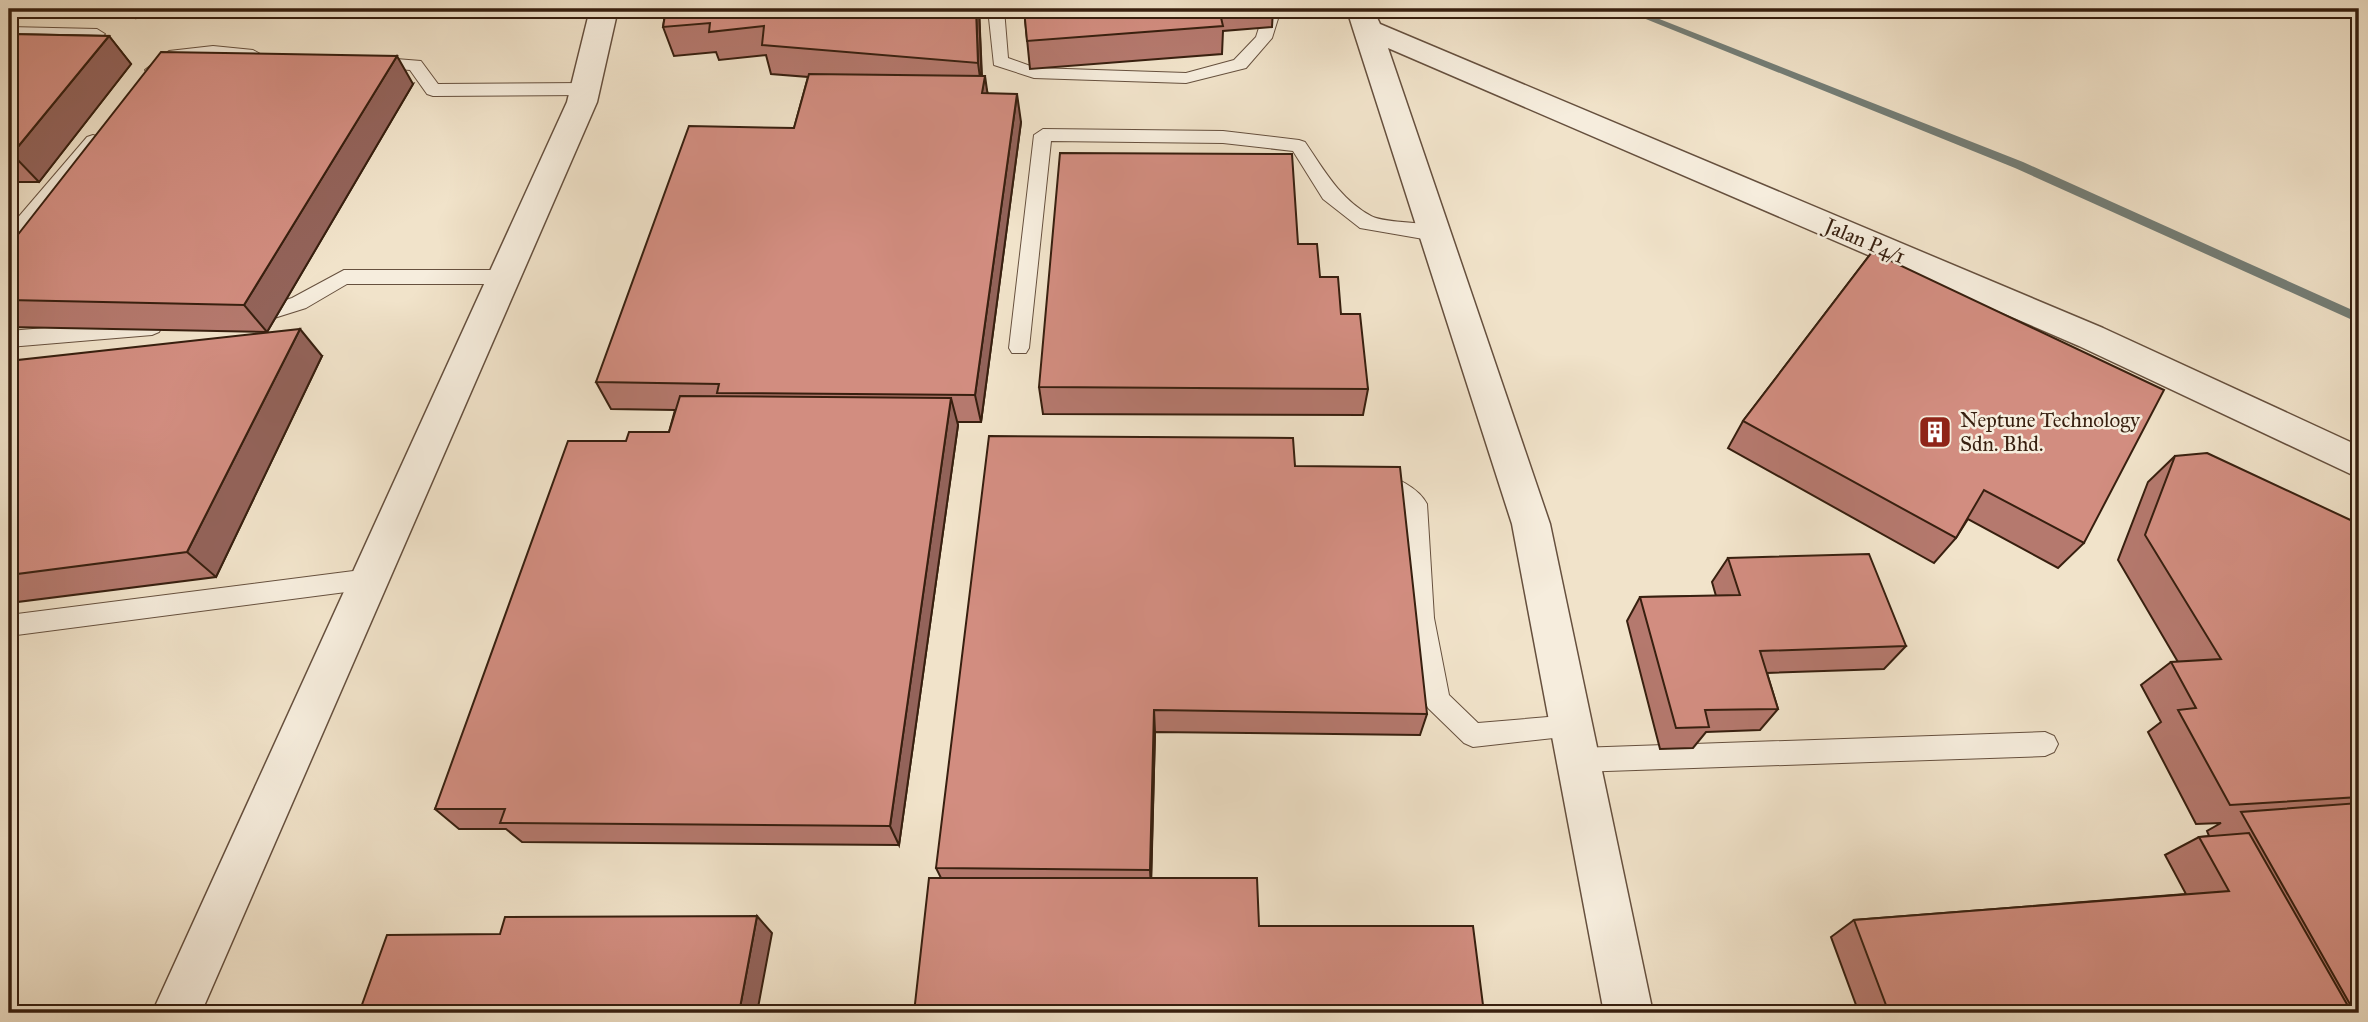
<svg xmlns="http://www.w3.org/2000/svg" width="2368" height="1022" viewBox="0 0 2368 1022" font-family="'IM FELL Great Primer',serif">
<style>
.lines{fill:none;stroke-linecap:round;stroke-linejoin:round}
.stream{fill:#747e77;fill-rule:evenodd}
.service-casing{stroke:#66503e;stroke-width:2}
.minor-casing{stroke:#66503e;stroke-width:3}
.service{fill:#f6eddd;fill-rule:evenodd}
.minor{fill:#f6eddd;fill-rule:evenodd}
.wall{fill:#b5796e;stroke:#371f0f;stroke-width:2}
.shaded-wall{fill:#93635a;stroke:#371f0f;stroke-width:2}
.building{fill:#d28d80;stroke:#371f0f;stroke-width:2}
.labels{text-anchor:middle;dominant-baseline:central;stroke-width:5;stroke-linejoin:round;paint-order:stroke}
.street-label{font-size:21px;fill:#371f0f;stroke:#f6eddd}
.poi-label{font-size:21px;fill:#371f0f;stroke:#f6eddd;text-anchor:start}
</style>
<rect width="100%" height="100%" fill="#f1e3ca"/>
<filter id="stains"><feTurbulence type="fractalNoise" baseFrequency=".00286" numOctaves="4"/><feColorMatrix values="0 0 0 0 .2 0 0 0 0 .09 0 0 0 0 .02 0 0 0 .5 -.17"/></filter>
<radialGradient id="worn" r=".72"><stop offset=".6" stop-color="#630" stop-opacity="0"/><stop offset="1" stop-color="#630" stop-opacity=".3"/></radialGradient>
<g class="lines">
<!-- stream -->
<path class="stream" d="M1621 9H1634L2023 162 2359 313V323L2015 168Z"/>
<defs>
<g id="service">
<path d="M988 9H1004L1008 58 1036 68 1186 73 1234 60 1256 37 1265 9H1281L1272 38 1246 68 1186 83 1034 78 994 65Z"/>
<path d="M9 27 97 29 105 34 97 39 9 37Z"/>
<path d="M213 46 253 50 262 55 253 60C219 57 187 49 160 74H148L145 70 169 51Z"/>
<path d="M371 57 421 61 438 84 585 83 594 89 585 95 433 96 427 94 410 70 365 66 362 62Z"/>
<path d="M1043 129 1223 131 1299 140 1305 142C1324 170 1340 199 1371 216 1387 225 1436 219 1445 234L1435 241 1360 228 1323 199 1293 151 1223 143 1051 141 1029 348 1026 353H1012L1009 348 1034 135Z"/>
<path d="M93 135 99 137 102 141 99 145 16 245 9 247V228L87 137Z"/>
<path d="M344 270H503L513 277 503 284H347L306 308 252 325 245 323 242 318 245 313 292 298Z"/>
<path d="M152 319 159 322 162 327 159 332 152 335 9 347V331Z"/>
<path d="M1376 473C1394 475 1419 488 1427 504L1434 618 1449 695 1478 723 1572 715 1581 719 1585 727 1581 735 1473 747 1464 743 1428 708 1424 700 1410 618 1405 508 1381 492 1368 488 1365 482 1368 476Z"/>
<path d="M369 569 377 572 381 579 377 586 369 589 9 636V615Z"/>
<path d="M2045 732 2054 736 2058 744 2054 752 2045 756 1578 772 1569 769 1565 760 1569 751 1578 748Z"/>
</g>
<g id="minor">
<path d="M590 9H618L597 102 201 1013H152L567 102Z"/>
<path d="M1351 9H1373L1380 24 2103 328 2359 446V478L2079 346 1388 48 1550 524 1653 1013H1604L1512 524 1353 29 1348 13Z"/>
</g>
</defs>
<!-- service casing -->
<use href="#service" class="service-casing"/>
<!-- minor casing -->
<use href="#minor" class="minor-casing"/>
<!-- service -->
<use href="#service" class="service"/>
<!-- minor -->
<use href="#minor" class="minor"/>
</g>
<!-- wall -->
<g class="wall">
<path d="M41 9H145L136 18Z"/>
<path d="M666 9H979L982 76 988 94 1021 122 981 422H957L958 425 899 845 522 842 506 829H459L435 809 626 441 669 432 675 410 611 409 596 382 794 128 808 77 771 74 766 55 719 60 716 52 674 56 663 27Z"/>
<path d="M1024 9H1273L1272 27 1223 31 1222 54 1030 69Z"/>
<path d="M9 34 109 36 131 64 39 182H9Z"/>
<path d="M413 84 267 332 9 327V246Z"/>
<path d="M1298 244 1320 277 1341 314 1368 389 1363 415 1043 414 1039 387Z"/>
<path d="M1872 252 2084 543 2058 568 1968 519 1956 538 1934 563 1728 448 1743 421Z"/>
<path d="M322 356 216 577 9 603V361Z"/>
<path d="M2175 456 2359 524V1013H1859L1831 937 1854 920 2186 894 2165 855 2199 837 2209 836 2207 831 2221 823 2196 824 2148 732 2161 722 2141 685 2171 662H2178L2118 560 2148 482Z"/>
<path d="M1295 466 1427 714 1420 735 1155 732 1151 878 1259 926 1484 1013 941 878 936 868Z"/>
<path d="M1728 558 1906 646 1884 669 1767 673 1778 709 1760 730 1706 732 1693 748 1660 749 1627 621 1640 597 1716 596 1712 582Z"/>
</g>
<!-- shaded-wall -->
<g class="shaded-wall">
<path d="M130 9H145L136 18Z"/>
<path d="M976 9H979L982 91 985 76 989 104 986 122 978 63Z"/>
<path d="M109 36 131 64 39 182 12 154Z"/>
<path d="M397 56 413 84 267 332 244 305Z"/>
<path d="M1017 94 1021 122 981 422 975 395Z"/>
<path d="M300 329 322 356 216 577 187 552Z"/>
<path d="M951 398 958 425 899 845 890 826Z"/>
<path d="M1154 710 1155 732 1151 888 1150 870Z"/>
<path d="M757 916 772 933 757 1013H739Z"/>
</g>
<!-- building -->
<g class="building">
<path d="M666 9H976L978 63 762 45 764 26 709 32 710 23 663 27Z"/>
<path d="M1024 9H1219L1223 26 1027 41Z"/>
<path d="M9 34 109 36 12 154H9Z"/>
<path d="M161 52 397 56 244 305 9 300V246Z"/>
<path d="M809 74 985 76 982 93 1017 94 975 395 717 393 719 384 596 382 689 126 794 128Z"/>
<path d="M1060 153 1292 154 1298 244H1317L1320 277H1338L1341 314H1360L1368 389 1039 387Z"/>
<path d="M1872 252 2164 390 2084 543 1984 490 1956 538 1743 421Z"/>
<path d="M300 329 187 552 9 575V361Z"/>
<path d="M680 396 951 398 890 826 500 823 505 809H435L568 441H626L629 432H669Z"/>
<path d="M989 436 1293 438 1295 466 1400 467 1427 714 1154 710 1150 870 936 868Z"/>
<path d="M2207 453 2359 524V797L2230 805 2178 710 2196 708 2171 662 2221 659 2145 535 2175 456Z"/>
<path d="M1869 554 1906 646 1760 651 1778 709 1705 710 1709 727 1676 728 1640 597 1740 595 1728 558Z"/>
<path d="M2359 803V1013H2355L2241 812Z"/>
<path d="M2249 833 2352 1013H1889L1854 920 2229 891 2199 837Z"/>
<path d="M929 878H1257L1259 926H1473L1484 1013H914Z"/>
<path d="M757 916 739 1013H359L387 935 500 934 505 917Z"/>
</g>
<!-- icons -->
<defs>
<symbol id="building-square" viewBox="-11 -11 22 22"><rect x="-9" y="-9" width="18" height="18" rx="4" fill="#8f2418" stroke="#f6eddd"/><path d="M-4-6H4V6H1V3H-1V6H-4ZM-2.5-4.3h1.7v1.8h-1.7ZM.8-4.3h1.7v1.8H.8ZM-2.5-1h1.7V.8h-1.7ZM.8-1h1.7V.8H.8Z" fill="#fff"/></symbol>
</defs>
<g fill-rule="evenodd">
<use href="#building-square" x="1916" y="413" width="38" height="38"/>
</g>
<g class="labels">
<!-- street labels -->
<g class="street-label">
<text transform="translate(1865 241) rotate(23)">Jalan P4/1</text>
</g>
<!-- poi labels -->
<g class="poi-label">
<text x="1960" y="420">Neptune Technology<tspan x="1960" dy="24">Sdn. Bhd.</tspan></text>
</g>
</g>
<!-- margin -->
<rect width="2368" height="1022" fill="none" stroke="#f1e3ca" stroke-width="35"/>
<rect x="10" y="10" width="2347" height="1001" fill="none" stroke="#371f0f" stroke-width="3.5"/>
<rect x="18" y="18" width="2333" height="987" fill="none" stroke="#371f0f" stroke-width="2"/>
<rect width="100%" height="100%" filter="url(#stains)"/>
<rect width="100%" height="100%" fill="url(#worn)"/>
</svg>
